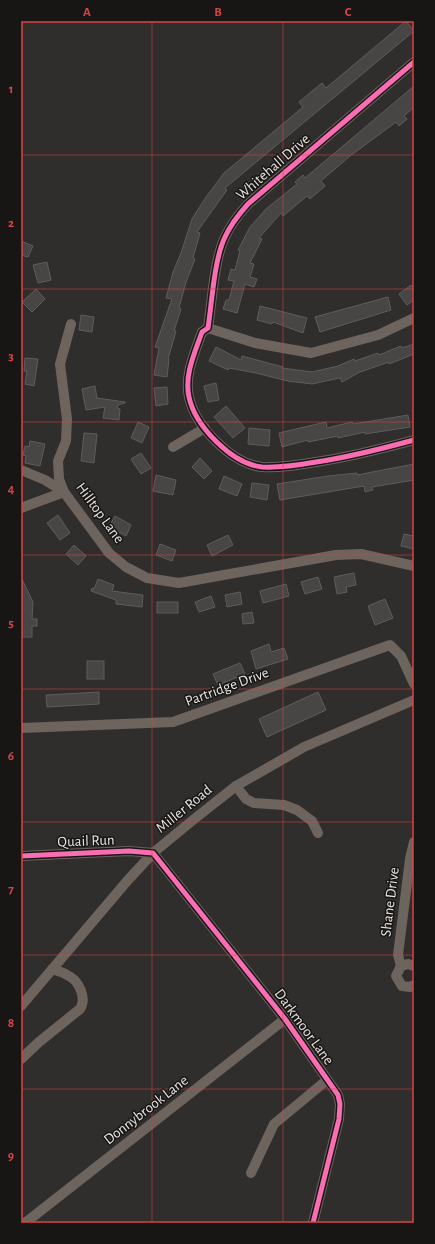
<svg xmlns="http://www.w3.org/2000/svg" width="435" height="1244" viewBox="0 0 435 1244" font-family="'Alegreya Sans',sans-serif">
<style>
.building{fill:#484644;stroke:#5f5d5c}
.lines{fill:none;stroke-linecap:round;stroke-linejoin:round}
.minor{stroke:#6e645e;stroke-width:10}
.cycleway-casing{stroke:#181614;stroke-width:8}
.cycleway{stroke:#f96db3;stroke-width:5}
.grid{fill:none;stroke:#d94444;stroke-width:1;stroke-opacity:0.55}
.labels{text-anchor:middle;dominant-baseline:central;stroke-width:3;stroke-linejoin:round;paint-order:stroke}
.street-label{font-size:15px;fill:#e9e5e3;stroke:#181614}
.neatline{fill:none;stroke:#d94444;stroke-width:1.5}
.grid-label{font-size:13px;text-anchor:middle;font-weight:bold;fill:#d94444}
</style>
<rect width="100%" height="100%" fill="#302e2c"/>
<!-- building -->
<g class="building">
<path d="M406 21 414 31 225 188 227 190 197 232 200 233 193 258 195 259 186 282 179 308 181 309 174 331H176L168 359H169L167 377 154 375 159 348 155 347 172 299 166 298 173 272 181 253 192 219 206 197 224 173 303 107 299 102 322 83 326 88Z"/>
<path d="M414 86V107L404 116 407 119 399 126 396 122 350 156 321 181 325 186 310 199 307 196 283 216 281 213 259 238 262 239 250 263 254 264 250 277 257 279 254 287 245 284 237 313 223 309 226 300H229L234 281 228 280 231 269 235 270 240 251 238 250 250 227 266 209 297 184 295 182 303 175 305 178Z"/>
<path d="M21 241 33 246 28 257 21 255Z"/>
<path d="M47 262 51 280 38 283 33 265Z"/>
<path d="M411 285 414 288V300L407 305 399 294Z"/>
<path d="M36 289 45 299 32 312 22 302Z"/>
<path d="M388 297 391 310 320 332 315 317Z"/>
<path d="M260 306 307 318 303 333 273 322 272 324 257 320Z"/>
<path d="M81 315 94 317 92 332 79 330Z"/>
<path d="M414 344V354L389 364V362L360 372 342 382 340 378 312 384 288 381 256 373 229 368 228 370 209 361 216 347 241 360 242 356 283 367 282 368 312 372 338 366 354 359 355 361 378 353 379 355 401 346 402 348Z"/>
<path d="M25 358 38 359 34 386 25 384 27 371H24Z"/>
<path d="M216 383 219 400 208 402 204 386Z"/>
<path d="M95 386 97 398 125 402V403L118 405 117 408 120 409 119 420 103 418 105 407 86 410 82 389Z"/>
<path d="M167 387 168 404 156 406 154 388Z"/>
<path d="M226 406 245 428 233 438 214 417Z"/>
<path d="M408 415 410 427 365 434V432L338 438V436L308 442V440L282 447 279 433 326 422 327 428 352 422 353 424Z"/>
<path d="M138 422 149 427 142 443 131 438Z"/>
<path d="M249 428 270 430 269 446 248 444Z"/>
<path d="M84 433 97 434 94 463 81 461Z"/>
<path d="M30 441 45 444 40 466 25 463 26 456 23 455 25 446 29 447Z"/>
<path d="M141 453 151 468 141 474 131 459Z"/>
<path d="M200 458 212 471 204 479 192 467Z"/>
<path d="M414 464V480L372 487 373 490 365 492 364 486 280 500 277 484 328 476 357 473V475Z"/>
<path d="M156 475 176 480 173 495 153 491Z"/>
<path d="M224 476 242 484 237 496 219 489Z"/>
<path d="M252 483 269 485 267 500 250 497Z"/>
<path d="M58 515 70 533 60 540 47 523Z"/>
<path d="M115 516 131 525 126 536 109 527Z"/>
<path d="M404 534 414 536V549L401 546Z"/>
<path d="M228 535 233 545 212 556 207 545Z"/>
<path d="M160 544 176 550 172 561 156 555Z"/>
<path d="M74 545 86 556 78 565 66 554Z"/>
<path d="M354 573 356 585 346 587 347 592 337 594 334 577Z"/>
<path d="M21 577 33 602 32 619H37V626H32V637H21Z"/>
<path d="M318 577 322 589 305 594 301 582Z"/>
<path d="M98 579 114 585 112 591 143 595 142 607 116 604V600L91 591 92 588 94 589Z"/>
<path d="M286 584 289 596 263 603 260 591Z"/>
<path d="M240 592 242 604 227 607 225 595Z"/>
<path d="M211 596 215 607 199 612 195 602Z"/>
<path d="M385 599 393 618 375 625 368 606Z"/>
<rect x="157" y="602" width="21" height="11"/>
<path d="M252 612 254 623 243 624 242 614Z"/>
<path d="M269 644 271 652 284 648 288 659 256 669 251 651Z"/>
<rect x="87" y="661" width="17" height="18"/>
<path d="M240 663 245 674 218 685 213 674Z"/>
<path d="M99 692V704L47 707 46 695Z"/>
<path d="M318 692 326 710 267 737 259 719Z"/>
</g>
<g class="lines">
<!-- minor -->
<g class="minor">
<path d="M414 62 248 204C239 214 231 224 225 237 214 260 212 302 208 328L202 332C195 352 184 375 189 397 195 426 232 464 262 467 280 468 299 465 316 462 350 457 381 449 414 440"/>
<path d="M71 324 60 364 67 419 66 441 58 461 59 479 64 492 109 553 126 567 147 578 179 583 336 555 361 554 414 566"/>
<path d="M208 328 255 343 311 353 378 335 414 318"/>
<path d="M173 447 205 428"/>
<path d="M21 470 45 480 64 492"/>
<path d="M21 508 64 492"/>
<path d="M21 728 173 722 390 645 401 656 414 684"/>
<path d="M236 786 246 799 254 803 284 805 297 810 312 821 318 833"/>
<path d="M21 856 129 851 153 853 285 1019 338 1095 340 1104 339 1119 313 1223"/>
<path d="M401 966 398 955 410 859 414 842"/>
<path d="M414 966 408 964 401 966 396 976 402 986 410 987 414 985"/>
<path d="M21 1006 128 880 153 853 193 820 236 786 304 747 414 700"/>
<path d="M21 1059 39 1042 80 1009C87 998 79 980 67 975 63 972 57 971 52 969"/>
<path d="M251 1173 274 1124 327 1080"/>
<path d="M25 1223 285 1019"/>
</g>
<defs>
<g id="cycleway">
<path d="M414 62 248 204C239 214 231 224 225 237 214 260 212 302 208 328L202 332C195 352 184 375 189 397 195 426 232 464 262 467 280 468 299 465 316 462 350 457 381 449 414 440"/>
<path d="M21 856 129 851 153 853 285 1019 338 1095 340 1104 339 1119 313 1223"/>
</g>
</defs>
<!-- cycleway casing -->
<use href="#cycleway" class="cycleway-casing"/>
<!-- cycleway -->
<use href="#cycleway" class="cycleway"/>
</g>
<!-- grid -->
<path class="grid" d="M152 21V1223M283 21V1223M21 155H414M21 289H414M21 422H414M21 555H414M21 689H414M21 822H414M21 955H414M21 1089H414"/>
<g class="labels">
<!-- street labels -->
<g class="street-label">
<text transform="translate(273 167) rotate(-41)">Whitehall Drive</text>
<text transform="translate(100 513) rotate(54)">Hilltop Lane</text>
<text transform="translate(227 687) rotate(-20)">Partridge Drive</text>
<text transform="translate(184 809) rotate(-39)">Miller Road</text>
<text transform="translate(86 841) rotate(-2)">Quail Run</text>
<text transform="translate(390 902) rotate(-83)">Shane Drive</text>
<text transform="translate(304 1027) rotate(54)">Darkmoor Lane</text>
<text transform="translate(146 1110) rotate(-38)">Donnybrook Lane</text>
</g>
</g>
<!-- border -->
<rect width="435" height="1244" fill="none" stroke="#181614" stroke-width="44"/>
<rect x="22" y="22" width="391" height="1200" class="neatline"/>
<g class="grid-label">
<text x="87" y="16">A</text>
<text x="218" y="16">B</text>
<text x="348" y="16">C</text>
<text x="11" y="93">1</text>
<text x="11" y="227">2</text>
<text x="11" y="360">3</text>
<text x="11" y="493">4</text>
<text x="11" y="627">5</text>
<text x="11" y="760">6</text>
<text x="11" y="893">7</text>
<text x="11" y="1027">8</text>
<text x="11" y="1160">9</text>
</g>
</svg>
